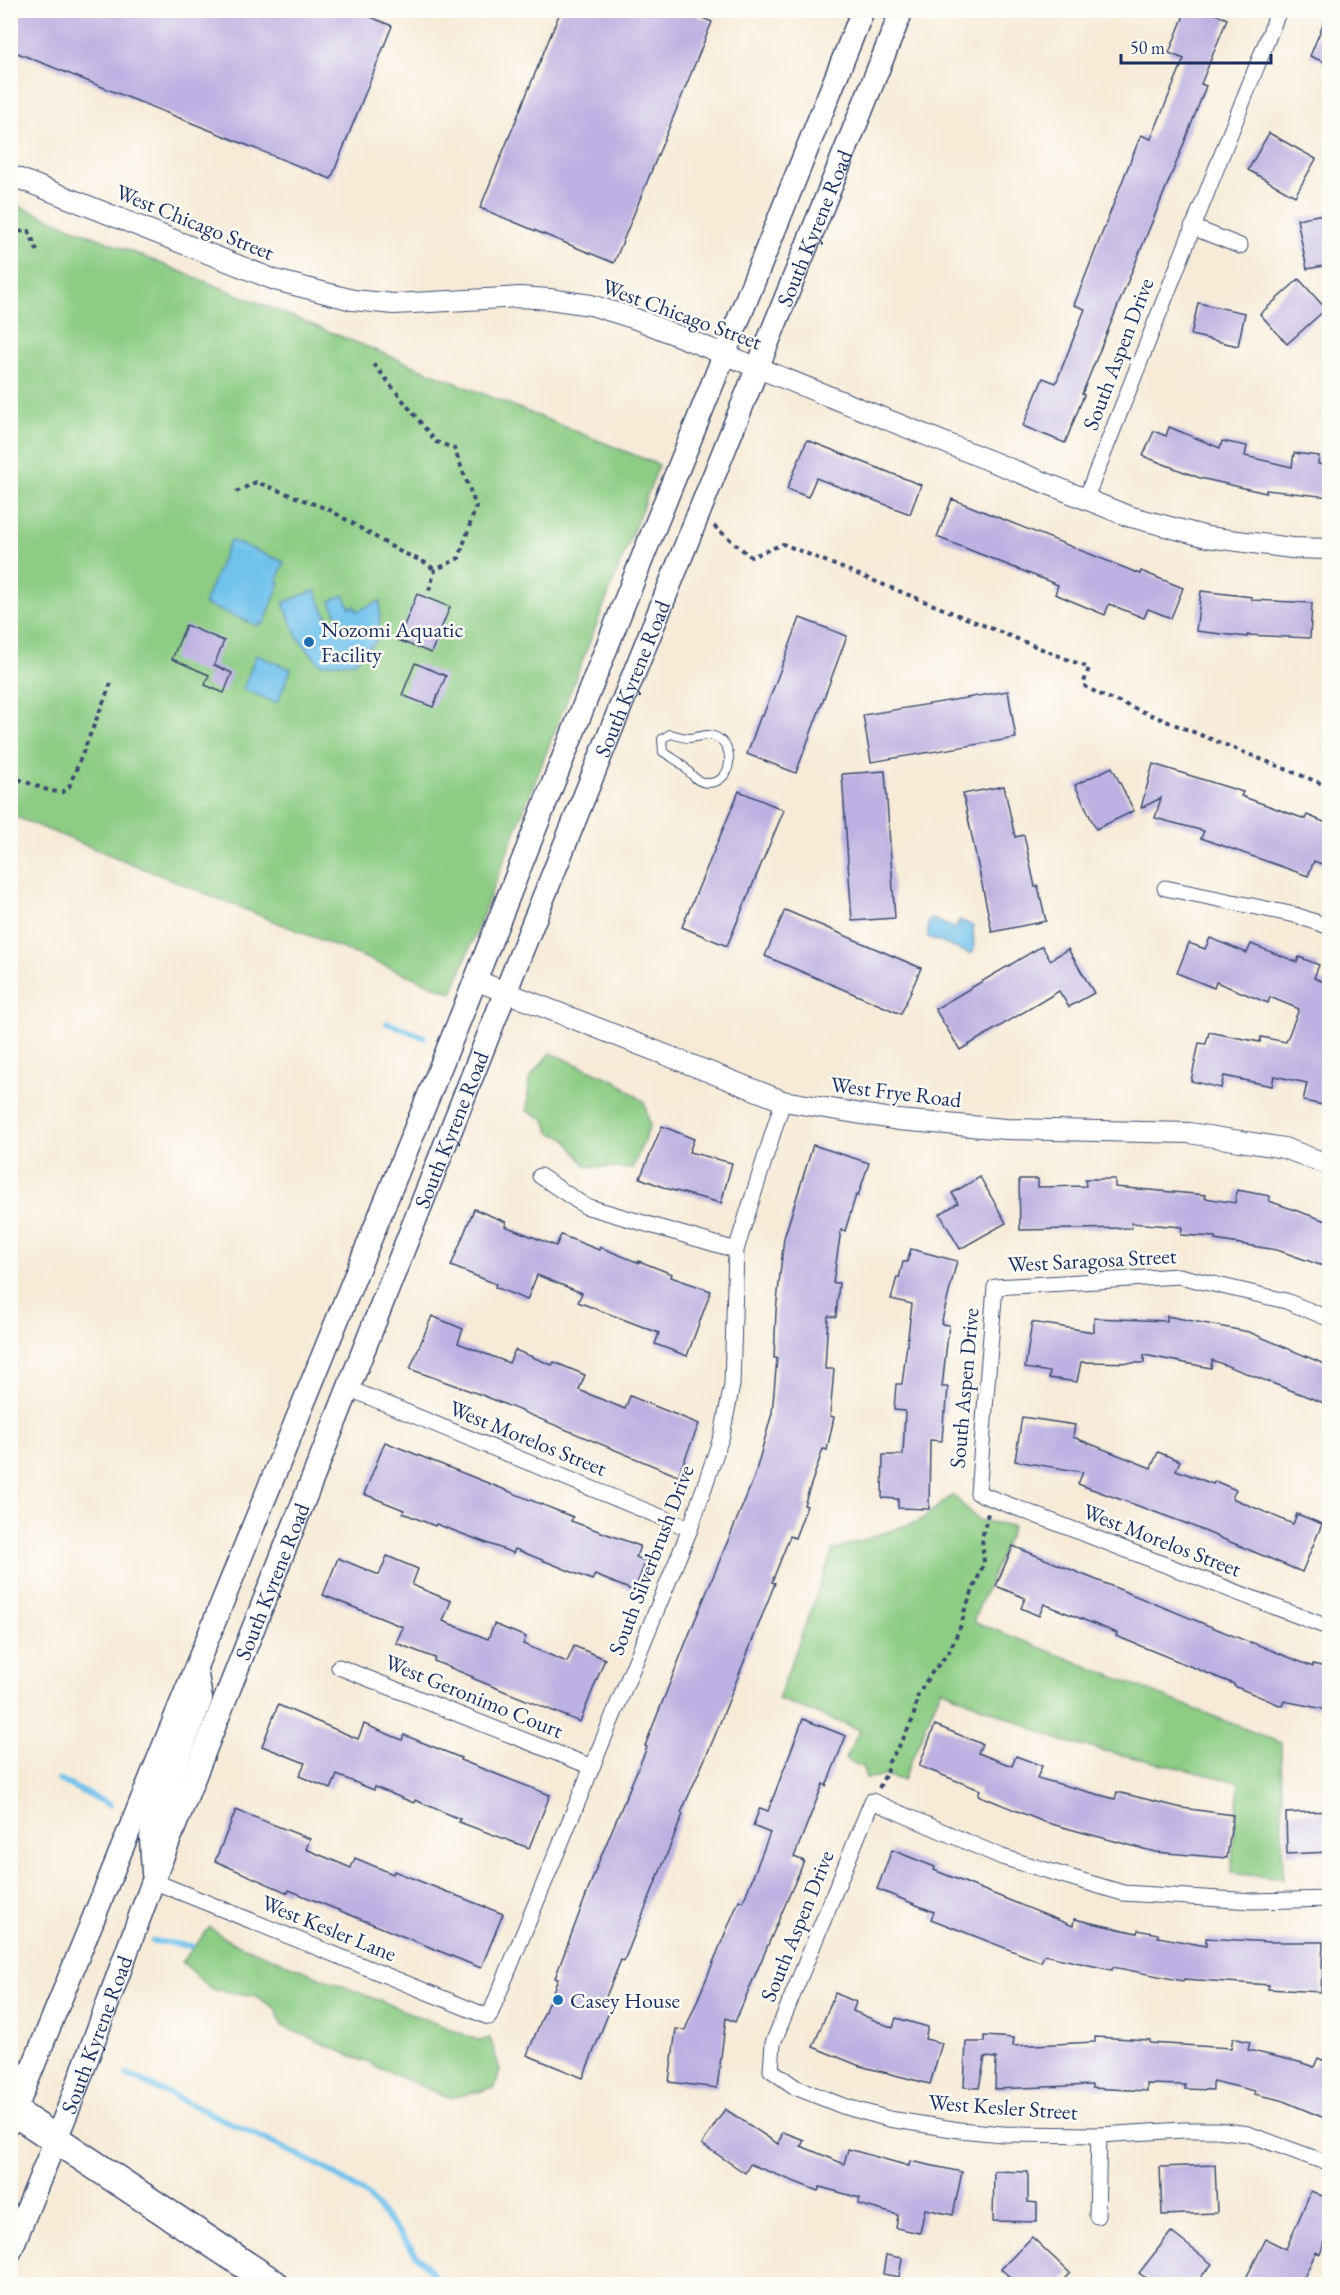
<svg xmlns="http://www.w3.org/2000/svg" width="1340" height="2295" viewBox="0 0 1340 2295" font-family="'EB Garamond',serif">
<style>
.green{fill:#8ccc84;stroke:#547e71;stroke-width:1.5}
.water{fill:#71c2ec;stroke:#4678a5;stroke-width:1.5}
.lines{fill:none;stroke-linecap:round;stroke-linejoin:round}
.stream{stroke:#71c2ec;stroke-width:6}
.building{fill:#bdb1e1}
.service-casing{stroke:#3c4b70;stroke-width:10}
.minor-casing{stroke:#3c4b70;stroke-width:17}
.tertiary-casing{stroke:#3c4b70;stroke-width:22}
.secondary-casing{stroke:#3c4b70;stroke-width:25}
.motorway-casing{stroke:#3c4b70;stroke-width:31}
.path{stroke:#3c4b70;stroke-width:4;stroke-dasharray:4.5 4.5;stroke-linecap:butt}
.service{stroke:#fff;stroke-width:8}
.minor{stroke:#fff;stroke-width:15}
.tertiary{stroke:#fff;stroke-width:20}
.secondary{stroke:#fff;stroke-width:22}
.motorway{stroke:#fff;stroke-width:28}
.poi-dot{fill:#1f6fb2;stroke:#fdfcf7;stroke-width:2}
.labels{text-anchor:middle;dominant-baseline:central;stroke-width:5;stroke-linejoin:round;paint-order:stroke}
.street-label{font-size:22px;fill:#1b2f5e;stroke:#fdfcf7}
.poi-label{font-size:22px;fill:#1b2f5e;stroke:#fdfcf7;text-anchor:start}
</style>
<rect width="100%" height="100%" fill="#fdfcf7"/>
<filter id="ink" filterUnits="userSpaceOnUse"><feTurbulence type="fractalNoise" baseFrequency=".0167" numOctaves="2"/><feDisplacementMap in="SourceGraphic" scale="12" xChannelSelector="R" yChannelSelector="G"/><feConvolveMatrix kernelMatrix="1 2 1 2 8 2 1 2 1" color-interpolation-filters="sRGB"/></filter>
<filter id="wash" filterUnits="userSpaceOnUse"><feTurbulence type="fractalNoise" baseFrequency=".008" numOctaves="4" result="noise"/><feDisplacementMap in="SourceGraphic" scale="24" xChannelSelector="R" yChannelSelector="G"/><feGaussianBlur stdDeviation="1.35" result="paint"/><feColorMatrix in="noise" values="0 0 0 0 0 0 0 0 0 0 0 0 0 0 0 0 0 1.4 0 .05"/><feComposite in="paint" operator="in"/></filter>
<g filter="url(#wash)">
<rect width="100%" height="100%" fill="#f7ebd8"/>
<!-- green -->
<g class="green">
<path d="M11 203 659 465 452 993 11 815Z"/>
<path d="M550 1053 616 1081 644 1102 650 1126 632 1169 586 1166 565 1138 549 1132 545 1119 527 1111 529 1079Z"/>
<path d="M953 1495 978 1520 1013 1526 973 1621 1281 1743 1283 1879 1231 1873 1239 1782 1062 1741 941 1689 903 1780 886 1776 866 1778 862 1767 845 1759 860 1730 778 1699 833 1550 919 1521Z"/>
<path d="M210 1927 227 1940 480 2041 490 2038 500 2070 495 2088 449 2098 282 2026 276 2009 256 1996 210 1989 182 1962Z"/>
</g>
<!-- water -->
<g class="water">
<path d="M230 540 284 562 277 581 280 582 264 624 260 623 259 626 204 604Z"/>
<path d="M315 590 330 623 339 619 330 601 344 595 350 608 355 606 357 611 380 601 379 638 355 662 320 664 298 638 283 603Z"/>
<path d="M256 655 291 669 277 703 243 689Z"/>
<path d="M932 919 956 929 959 920 973 926 974 951 970 954 928 937V921Z"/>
</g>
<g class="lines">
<!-- stream -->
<g class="stream">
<path d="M387 1023 424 1037"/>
<path d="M59 1780 110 1805"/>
<path d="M153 1941 191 1946"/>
<path d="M127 2074 296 2154 330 2171 368 2196 441 2284"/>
</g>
</g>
<g id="blocks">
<!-- building -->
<g class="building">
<path d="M10 10H354L392 26 331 179 10 50Z"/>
<path d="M561 10H684L712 22 614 263 480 208Z"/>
<path d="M1186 10H1206L1227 19 1201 84 1206 86 1181 151 1082 394 1084 395 1065 443 1023 426 1043 378 1056 383 1085 309 1074 305 1124 177 1141 135 1151 139 1184 59 1169 53Z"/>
<path d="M1329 10V64L1310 56Z"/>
<path d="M1269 133 1316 159 1295 196 1248 170Z"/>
<path d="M1329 213V265L1307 269 1297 219Z"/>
<path d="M1299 279 1326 309 1287 344 1260 314Z"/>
<path d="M1198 303 1245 313 1238 346 1191 335Z"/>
<path d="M1169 427 1220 448 1222 441 1247 446 1245 456 1292 467 1294 453 1319 456 1318 464 1329 466V497L1266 490V493L1200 478 1143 456 1154 431 1166 436Z"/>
<path d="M807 440 921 485 910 514 816 478 808 497 787 489Z"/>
<path d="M952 499 1140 574 1141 571 1183 588 1171 618 1148 609 1144 618 1109 604 1105 615 1055 594 1058 585 937 537Z"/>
<path d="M1201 591 1252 597V600L1312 603 1310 638 1247 635V637L1196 631Z"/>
<path d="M417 594 450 607 431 653 398 640Z"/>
<path d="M800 618 847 636 796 773 747 754 761 715 763 716Z"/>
<path d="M186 625 224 641 214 665 232 673 224 693 205 685 209 675 172 659Z"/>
<path d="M415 663 446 676 433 707 402 695Z"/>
<path d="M1008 691 1016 738 871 762 863 715Z"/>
<path d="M1153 764 1243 792 1241 796 1305 819 1307 815 1329 824V867L1314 861 1308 876 1201 838 1204 831 1155 818 1161 798 1141 808Z"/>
<path d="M1112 767 1134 811 1096 829 1075 785Z"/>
<path d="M885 771 895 918 852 921 842 774Z"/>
<path d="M1004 786 1015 837 1024 835 1035 887 1038 886 1046 921 992 932 963 794Z"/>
<path d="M739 791 784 810 727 946 682 927Z"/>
<path d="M785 910 921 968 901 1014 765 956Z"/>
<path d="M1210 938 1247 953 1251 944 1297 962 1299 957 1319 965 1314 978 1329 984V1093H1326L1323 1105 1303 1101 1307 1083 1274 1076 1272 1086 1224 1076 1221 1088 1191 1081 1199 1043 1206 1044 1209 1032 1260 1042 1261 1037 1286 1042 1299 1009 1270 997 1268 1003 1216 982 1214 988 1177 973 1189 943 1205 949Z"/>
<path d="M1042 946 1050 960 1068 949 1094 993 1069 1007 1059 991 960 1050 935 1009Z"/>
<path d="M662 1126 694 1139 689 1152 732 1163 721 1203 668 1189 640 1178Z"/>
<path d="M813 1145 869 1163 858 1196 856 1195 845 1231 841 1230 833 1283H839L836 1317 828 1316 825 1369H834L830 1416 834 1417 827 1450 823 1449 804 1505 807 1506 795 1538 790 1536 772 1582 775 1583 714 1738 681 1813 683 1814 624 1961 621 1960 603 2004 611 2007 583 2078 527 2055 558 1979 555 1978 599 1861 647 1747 645 1746 688 1637 754 1478 772 1413 777 1358H774L776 1311 784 1238Z"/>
<path d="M980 1177 1006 1223 960 1249 940 1214 958 1203 952 1193Z"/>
<path d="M1019 1179H1038V1187L1086 1186 1085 1179H1115V1187L1206 1195 1205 1198 1235 1203 1237 1190 1270 1196 1269 1201 1329 1222V1257L1326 1267 1277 1250 1215 1240V1237L1181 1235 1182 1227 1131 1223 1132 1228 1020 1230Z"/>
<path d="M474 1209 506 1222 505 1226 556 1246 561 1235 599 1250 600 1247 639 1263V1261L672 1274 671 1277 711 1291 687 1356 655 1344 659 1333 578 1302 582 1293 537 1275 527 1300 495 1287 496 1284 451 1266Z"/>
<path d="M911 1249 957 1261 941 1324 949 1325 942 1387H948L946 1412H944L942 1441 930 1440 929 1509 898 1508V1499L882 1498 883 1455H903L905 1411 894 1410 896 1384H902L912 1304 891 1299 897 1277 899 1278 903 1262H907Z"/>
<path d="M432 1316 463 1329 458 1343 509 1363 515 1350 552 1365 554 1362 585 1375 579 1390 625 1409 630 1396 699 1424 678 1476 487 1397 410 1369Z"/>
<path d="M1167 1316 1249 1332 1329 1366V1405L1212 1360 1211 1368 1144 1355V1363L1081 1362 1077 1382 1049 1378 1050 1372 1025 1368 1032 1322 1094 1332V1318L1167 1321Z"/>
<path d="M1022 1417 1075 1425 1073 1437 1151 1468 1158 1452 1180 1461 1176 1470 1213 1484 1215 1481 1236 1490 1232 1498 1293 1524 1297 1514 1322 1524 1302 1572 1185 1523 1078 1484 1083 1472 1015 1461Z"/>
<path d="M385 1442 573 1517 571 1521 640 1546 636 1557 646 1561 634 1591 595 1575 592 1580 515 1549 513 1553 436 1524 435 1526 403 1513 404 1510 364 1494Z"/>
<path d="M1013 1546 1251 1643V1642L1313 1667V1664L1329 1668V1710L1284 1701 1282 1706 1234 1686V1684L1116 1636 1117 1633 1044 1604 1039 1616 1021 1608 1025 1598 996 1586Z"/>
<path d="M387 1556 418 1569 412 1585 451 1601 443 1621 488 1639 494 1624 526 1637 523 1644 567 1662 574 1646 605 1659 580 1722 472 1678 473 1677 434 1661 435 1658 396 1643 403 1627 323 1595 338 1558 379 1575Z"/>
<path d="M278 1705 358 1739 364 1724 402 1740 404 1735 461 1758 460 1760 550 1795 529 1848 459 1822 460 1819 415 1800 414 1803 375 1787 374 1790 337 1775 331 1789 299 1776 305 1763 262 1746Z"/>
<path d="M803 1719 846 1736 826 1786 823 1784 794 1857 804 1861 735 2022 726 2018 717 2088 669 2082 676 2029 685 2030 739 1900 743 1902 770 1833 753 1826 760 1808 768 1811Z"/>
<path d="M935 1725 982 1744 978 1753 1012 1766 1016 1756 1042 1766 1037 1778 1115 1799 1117 1792 1182 1808 1233 1815 1227 1858 1155 1852 1044 1822 978 1795 980 1790 919 1766Z"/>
<path d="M236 1810 310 1839 306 1849 351 1868 355 1858 393 1874 394 1871 503 1914 481 1968 289 1890 288 1893 215 1861Z"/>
<path d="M1329 1811V1852L1287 1854 1286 1813Z"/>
<path d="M892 1850 935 1867 934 1870 1073 1926 1074 1919 1137 1933 1138 1930 1158 1934V1937L1206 1946V1938L1270 1942H1323L1321 1992 1268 1989 1269 1985 1184 1979 1183 1981 1113 1967 1112 1970 1044 1955 1041 1962 931 1919 934 1912 877 1889Z"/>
<path d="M835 1993 856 2002 853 2011 893 2028 896 2018 928 2027 925 2039 942 2043 930 2084 860 2066 813 2047Z"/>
<path d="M984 2036 1014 2038 1013 2046 1095 2042V2037L1150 2040V2043L1231 2048 1233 2038 1250 2042 1248 2050 1299 2062 1314 2067 1318 2058 1329 2063V2120L1281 2100 1254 2094 1255 2091 1213 2081V2090L1185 2089V2085L1147 2084V2091L1092 2088V2085L995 2089 996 2058 985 2057 979 2088 964 2087 966 2042H984Z"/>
<path d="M725 2109 778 2144 783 2132 804 2140 801 2146 844 2164 848 2149 909 2166 910 2161 962 2172 953 2215 925 2209 920 2233 896 2228 898 2215 858 2204 860 2198 820 2187 818 2191 750 2164 745 2173 702 2144Z"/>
<path d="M1215 2165 1217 2213 1162 2215 1160 2167Z"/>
<path d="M994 2171 1028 2172V2202L1037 2203V2222L993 2221Z"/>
<path d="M1311 2191 1329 2199V2233L1320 2254 1316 2252 1301 2284H1243L1266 2239 1286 2249Z"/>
<path d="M1171 2232 1212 2264 1195 2284H1154L1139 2273Z"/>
<path d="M1032 2237 1070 2273 1059 2284H1018L1001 2269Z"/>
<path d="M886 2255 902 2258 899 2277 883 2274Z"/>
</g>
</g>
</g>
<g filter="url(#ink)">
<use href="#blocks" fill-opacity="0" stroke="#3c4b70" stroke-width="1.5"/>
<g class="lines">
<defs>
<path id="service" d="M670 734C676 735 683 738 689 738 699 738 705 732 716 737 736 746 733 782 709 783 694 783 689 770 679 762 674 759 669 755 663 752L662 739Z"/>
<g id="minor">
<path d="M1192 227 1240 246"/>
<path d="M1086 498 1279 10"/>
<path d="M1165 888 1295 915 1330 927"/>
<path d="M540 1176 585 1206 736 1250"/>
<path d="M1330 1319 1286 1301 1179 1276 995 1287 978 1493 1330 1628"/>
<path d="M350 1389 690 1529"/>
<path d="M339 1667 592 1767"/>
<path d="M153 1881 489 2017 690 1529 722 1435 732 1385 736 1250 783 1101"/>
<path d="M1330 1899 1253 1901 1123 1893 1002 1857 872 1801 773 2043 771 2070 795 2087 843 2106 889 2119 959 2130 1003 2134 1099 2135 1184 2130H1217L1248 2134 1330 2164"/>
<path d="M1097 2216 1099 2135"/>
</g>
<g id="tertiary">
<path d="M10 175 275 280 353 300 394 304 520 297 549 299 591 305 636 319 1128 516 1207 537 1292 548 1330 549"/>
<path d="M475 980 783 1101 898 1120 1006 1129 1189 1133 1284 1148 1330 1165"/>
</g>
<g id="secondary">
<path d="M153 1873 151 1838 153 1824 201 1699 196 1669"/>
<path d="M10 2123 462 1014 625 601 863 10"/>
<path id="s1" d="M10 2252 71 2102 153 1881 521 953 902 10"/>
</g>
<path id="motorway" d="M10 2109 274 2284"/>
</defs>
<!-- service casing -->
<use href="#service" class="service-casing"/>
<!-- minor casing -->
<use href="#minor" class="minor-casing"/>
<!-- tertiary casing -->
<use href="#tertiary" class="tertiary-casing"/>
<!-- secondary casing -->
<use href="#secondary" class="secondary-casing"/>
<!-- motorway casing -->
<use href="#motorway" class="motorway-casing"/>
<!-- path -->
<g class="path">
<path d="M10 232 29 231 38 253"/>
<path d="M374 364 436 442 454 448 476 506 459 558 435 570 428 594"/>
<path d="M236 492 256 482 330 510 399 551 426 563 435 570"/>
<path d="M714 526 751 557 783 544 1089 668 1083 685 1099 694 1330 787"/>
<path d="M10 776 50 791 62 792 69 787 111 683"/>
<path d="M879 1788 886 1774 888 1763 901 1743 913 1719 918 1695 930 1675 949 1652 962 1623 964 1612 984 1563 982 1538 988 1513"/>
</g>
<!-- service -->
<use href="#service" class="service"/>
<!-- minor -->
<use href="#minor" class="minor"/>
<!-- tertiary -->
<use href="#tertiary" class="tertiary"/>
<!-- secondary -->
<use href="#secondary" class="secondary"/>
<!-- motorway -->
<use href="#motorway" class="motorway"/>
</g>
</g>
<!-- markers -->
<g class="poi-dot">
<circle cx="309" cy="642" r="6"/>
<circle cx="558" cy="2000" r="6"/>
</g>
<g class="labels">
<!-- street labels -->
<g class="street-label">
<text transform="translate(195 222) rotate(22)">West Chicago Street</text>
<text stroke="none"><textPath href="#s1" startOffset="2178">South Kyrene Road</textPath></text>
<text transform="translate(682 314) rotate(20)">West Chicago Street</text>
<text transform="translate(1118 354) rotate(-69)">South Aspen Drive</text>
<text stroke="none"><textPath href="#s1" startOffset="1692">South Kyrene Road</textPath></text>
<text transform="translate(896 1092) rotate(7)">West Frye Road</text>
<text stroke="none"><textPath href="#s1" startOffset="1206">South Kyrene Road</textPath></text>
<text transform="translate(1092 1260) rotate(-3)">West Saragosa Street</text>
<text transform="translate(964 1388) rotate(-85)">South Aspen Drive</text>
<text transform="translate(528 1438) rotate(22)">West Morelos Street</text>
<text transform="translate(1162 1540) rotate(21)">West Morelos Street</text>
<text transform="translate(651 1560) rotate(-69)">South Silverbrush Drive</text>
<text stroke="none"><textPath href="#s1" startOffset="720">South Kyrene Road</textPath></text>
<text transform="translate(474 1696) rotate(22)">West Geronimo Court</text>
<text transform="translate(797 1926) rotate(-68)">South Aspen Drive</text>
<text transform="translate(329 1928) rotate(22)">West Kesler Lane</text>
<text stroke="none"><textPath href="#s1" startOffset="234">South Kyrene Road</textPath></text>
<text transform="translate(1003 2107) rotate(4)">West Kesler Street</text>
</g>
<!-- poi labels -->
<g class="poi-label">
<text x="321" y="629">Nozomi Aquatic<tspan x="321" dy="25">Facility</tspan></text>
<text x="570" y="2000">Casey House</text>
</g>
</g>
<!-- margin -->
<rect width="1340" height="2295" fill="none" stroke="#fdfcf7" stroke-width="36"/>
<!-- scale -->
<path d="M1121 54v9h150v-9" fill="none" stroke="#1b2f5e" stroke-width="3"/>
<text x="1130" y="54" font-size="18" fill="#1b2f5e" stroke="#fdfcf7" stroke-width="4.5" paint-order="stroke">50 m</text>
</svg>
